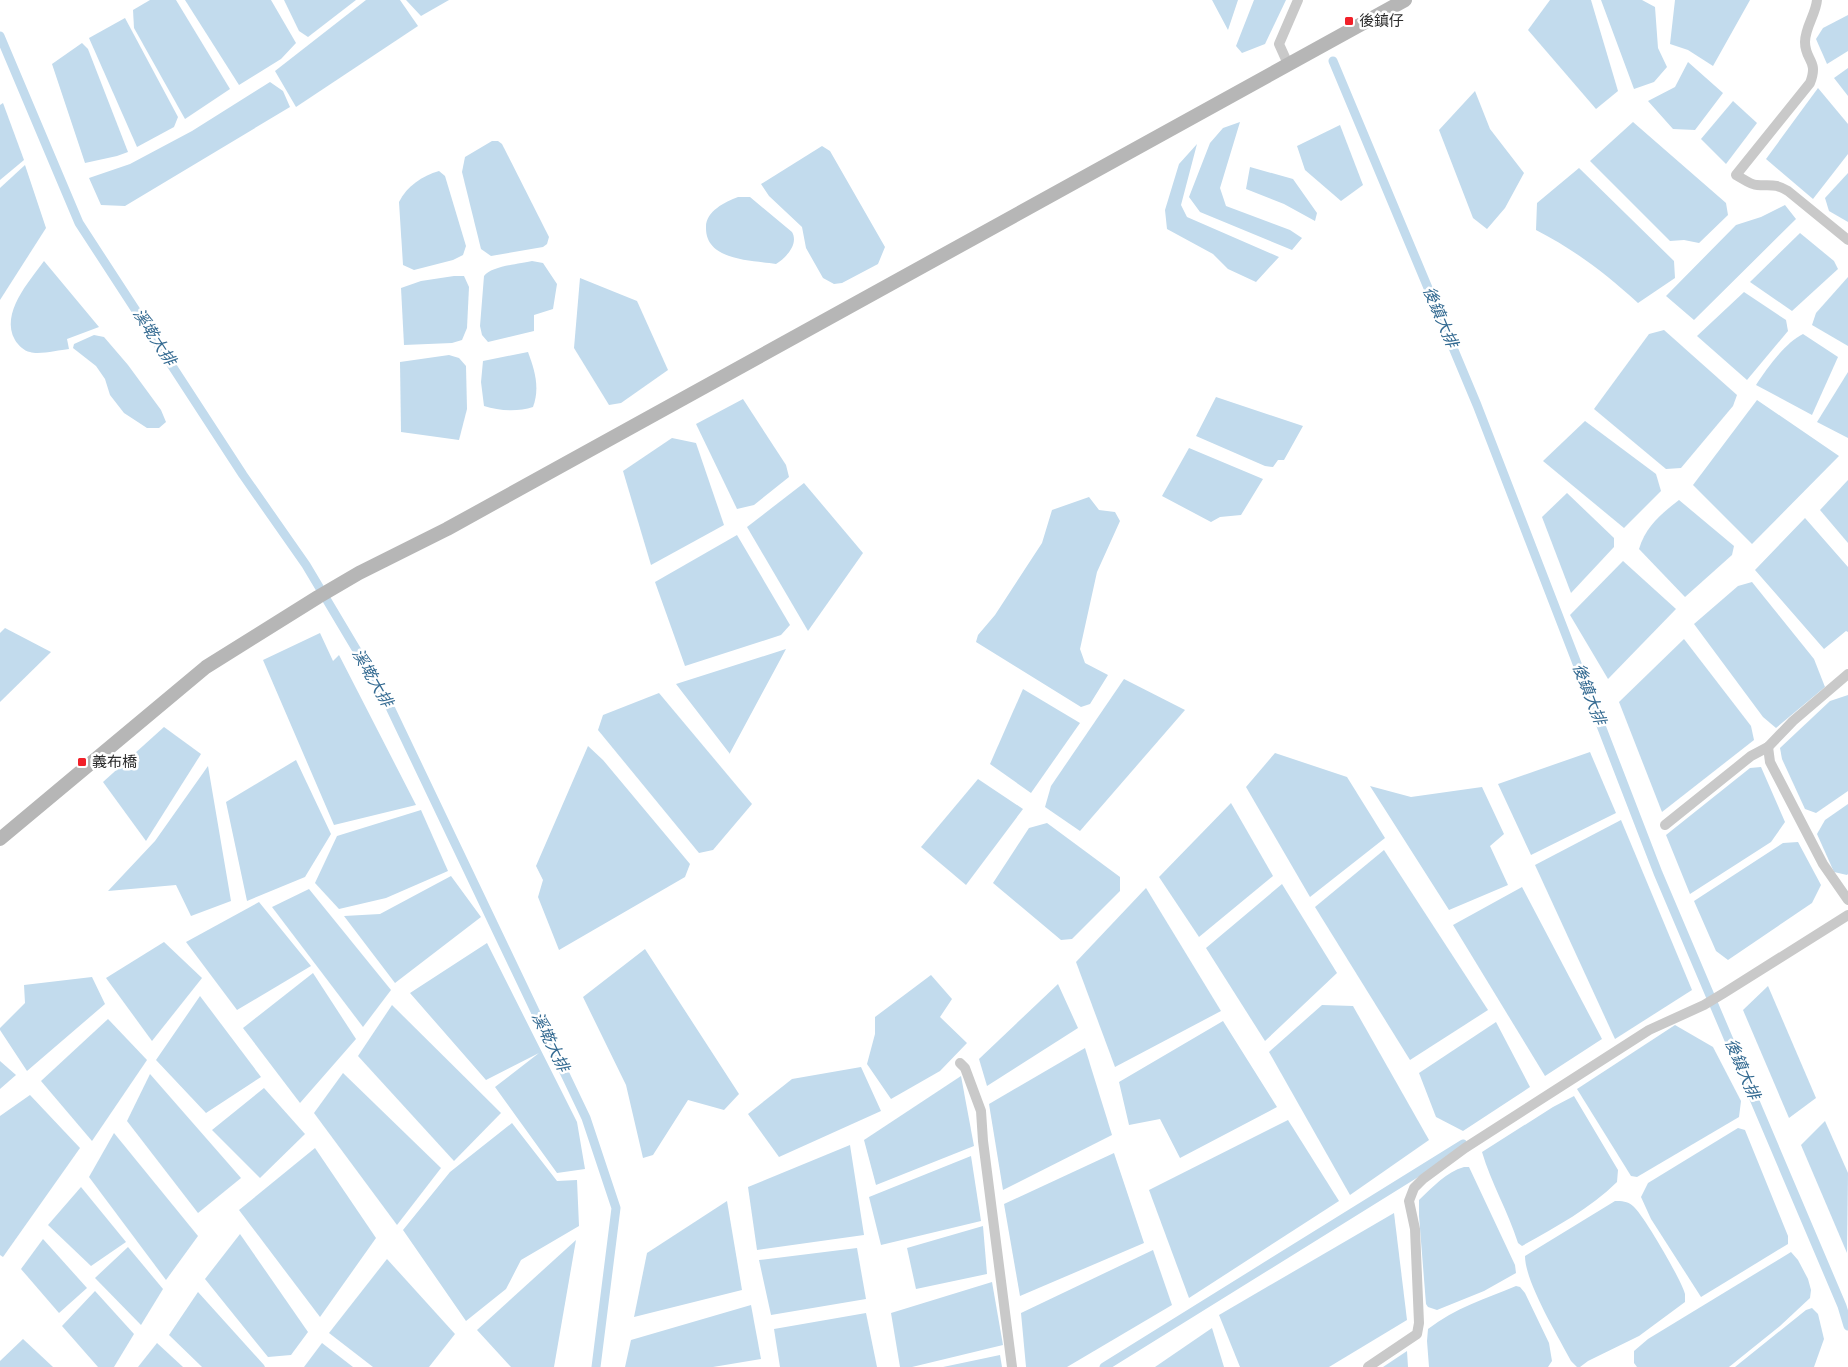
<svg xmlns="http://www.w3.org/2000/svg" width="1848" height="1367" viewBox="0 0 1848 1367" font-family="'Nunito Sans','Noto Sans TC',sans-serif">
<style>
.water{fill:#c2dbed}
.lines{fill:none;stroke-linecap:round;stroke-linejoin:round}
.canal{stroke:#c2dbed;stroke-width:9}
.minor{stroke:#c9c9c9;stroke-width:10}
.secondary{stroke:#b6b6b6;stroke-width:14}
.poi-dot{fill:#f12029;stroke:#fff;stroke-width:2}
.labels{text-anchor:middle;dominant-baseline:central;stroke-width:5;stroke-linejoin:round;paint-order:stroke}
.poi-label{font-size:15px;fill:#2c2c2c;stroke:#fff;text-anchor:start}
.water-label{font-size:16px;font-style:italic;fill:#356b92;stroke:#fff}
</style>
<rect width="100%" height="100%" fill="#fff"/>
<!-- water -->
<g class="water">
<path d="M150 0H176L230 89 185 119 134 28 133 10Z"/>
<path d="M185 0H271L296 43 281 59 239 85Z"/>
<path d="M284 0H356L308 37 299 31Z"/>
<path d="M366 0H400L418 26 296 107 275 71Z"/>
<path d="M406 0H449L421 16Z"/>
<path d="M1212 0H1238L1228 30Z"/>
<path d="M1254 0H1286L1265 44 1242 53 1236 46Z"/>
<path d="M1550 0H1591L1618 91 1596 109 1528 30Z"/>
<path d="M1601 0H1642L1655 7 1658 48 1667 67 1654 82 1634 89Z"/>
<path d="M1675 0H1750L1713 66 1688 50 1670 44Z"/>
<path d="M1848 15V51L1827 64 1816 39 1823 28Z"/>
<path d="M125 18 178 117 174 127 137 147 89 38Z"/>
<path d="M82 43 88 49 128 152 117 156 85 163 52 64Z"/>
<path d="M1688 62 1723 93 1695 130 1673 129 1648 101 1675 87Z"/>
<path d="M1848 68V96L1834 78Z"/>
<path d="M270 82 283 91 290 107 125 206 101 205 89 178 130 164 192 131Z"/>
<path d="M1818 88 1848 124V154L1813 199 1766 159Z"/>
<path d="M1475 91 1490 129 1524 173 1505 208 1487 229 1473 218 1439 130Z"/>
<path d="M1733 101 1757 123 1726 164 1701 139Z"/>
<path d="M3 103 24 160 0 180V105Z"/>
<path d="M1240 122 1220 188 1226 206 1290 230 1302 238 1292 250 1200 212 1189 197 1210 143 1223 128Z"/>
<path d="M1633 122 1726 203 1728 215 1699 243 1684 240 1670 241 1590 161Z"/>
<path d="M1340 125 1363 185 1341 201 1305 170 1297 146Z"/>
<path d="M492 141H498L502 144 549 237 547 244 543 247 491 256 481 249 462 172 465 157Z"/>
<path d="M1197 144 1181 205 1187 217 1279 257 1256 282 1228 269 1213 254 1167 229 1165 210 1179 164Z"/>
<path d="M822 146 830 151 885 247 878 264 842 283 834 284 823 278 806 248 802 227 769 196 761 184Z"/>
<path d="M25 165 46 228 0 300V188Z"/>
<path d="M1250 167 1293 179 1317 213 1315 221 1284 204 1246 189Z"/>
<path d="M1579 168 1674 261 1675 278 1638 303C1605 273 1575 250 1536 230L1537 203Z"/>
<path d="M439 171 445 176 466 246 463 255 453 260 414 270 403 265 399 202C407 186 422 176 439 171Z"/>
<path d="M1848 173V222L1829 211 1825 198Z"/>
<path d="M738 197H750L792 232C799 244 786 258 776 264 751 260 705 261 706 227 706 211 725 202 738 197Z"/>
<path d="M1785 205 1796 219 1694 320 1666 296 1736 225 1761 217Z"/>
<path d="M1800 233 1834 261 1838 269 1792 311 1750 282Z"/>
<path d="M44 261 99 327 67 339 69 349C59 350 39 355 30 352 24 351 18 345 15 340 0 313 29 282 44 261Z"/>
<path d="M532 261 543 263 557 284 553 309 534 315V331L488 342 482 335 480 326 484 276C491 266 520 264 532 261Z"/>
<path d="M454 276H464L469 287 467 328 462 340 452 343 404 345 401 288 421 281Z"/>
<path d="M1848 277V346L1812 325 1816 313Z"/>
<path d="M580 278 637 301 668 370 621 403 609 405 574 348Z"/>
<path d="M1744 292 1786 320 1788 331 1747 380 1697 336Z"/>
<path d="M1664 330 1737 395 1733 406 1681 468 1666 469 1594 409 1649 334Z"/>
<path d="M1803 334 1838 357 1812 415 1756 385C1767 368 1786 342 1803 334Z"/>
<path d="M94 335 104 337 128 365 161 410 166 422 159 428H147L124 413 110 395 105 379 96 366 73 348 74 344Z"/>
<path d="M528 352C535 371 540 388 533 407 518 412 499 411 484 406L481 382 483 361Z"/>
<path d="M449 355 459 358 466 366 467 409 459 440 401 432 400 362Z"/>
<path d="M1848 372V438L1817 422Z"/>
<path d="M1216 397 1303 426 1284 460H1278L1273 467 1265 466 1196 436Z"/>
<path d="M743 399 786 465 789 477 754 505 737 509 696 424Z"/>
<path d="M1757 400 1839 456 1752 544 1693 485Z"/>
<path d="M1585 421 1656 474 1661 491 1624 528 1543 461Z"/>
<path d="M672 438 696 443 724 525 651 565 623 471Z"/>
<path d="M1189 448 1263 479 1241 515 1220 517 1211 522 1162 496Z"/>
<path d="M1848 480V543L1820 510Z"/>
<path d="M804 483 863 553 808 631 747 527Z"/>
<path d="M1567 493 1614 538V547L1571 593 1542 517Z"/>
<path d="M1089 497 1099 510 1115 512 1120 521 1097 572 1080 649 1085 663 1108 675 1090 704 1081 707 976 642 978 635 995 615 1042 543 1052 510Z"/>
<path d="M1679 500 1734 546 1732 555 1685 597 1639 549C1646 526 1661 514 1679 500Z"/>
<path d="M1805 518 1848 567V632L1846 631 1824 649 1755 570Z"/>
<path d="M737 535 790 625 781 635 685 666 655 582Z"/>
<path d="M1623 561 1676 609 1608 679 1570 615Z"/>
<path d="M1752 582 1814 659 1825 687 1776 728 1763 717 1694 624 1738 586Z"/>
<path d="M5 628 51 652 0 702V633Z"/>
<path d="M320 633 333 661 339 655 416 805 334 825 263 660Z"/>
<path d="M1684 639 1751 726 1754 740 1662 812 1619 702Z"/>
<path d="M786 649 730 753V754L676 684Z"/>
<path d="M1124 679 1185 710 1080 831 1045 807 1051 786Z"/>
<path d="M1023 689 1080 723 1031 793 990 764Z"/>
<path d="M659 693 752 804 713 850 699 853 598 730 603 715Z"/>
<path d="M1848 695V791L1816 813 1805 809 1782 759 1780 748 1830 701Z"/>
<path d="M164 727 201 754 146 841 103 782Z"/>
<path d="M588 746 603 760 690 864 685 877 559 950 538 897 543 880 536 866Z"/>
<path d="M1590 752 1616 813 1531 855 1498 784Z"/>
<path d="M1275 753 1347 777 1385 838 1310 897 1246 787Z"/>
<path d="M296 760 331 834 305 877 247 901 226 802Z"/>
<path d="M208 766 231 901 191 916 176 885 108 891 155 841Z"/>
<path d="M1761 767 1785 822 1771 842 1690 894 1666 835 1750 768Z"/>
<path d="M978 779 1023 809 966 885 921 847Z"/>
<path d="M1370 786 1411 797 1482 787 1504 834 1490 846 1508 885 1449 910Z"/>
<path d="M1231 803 1273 876 1199 937 1159 877Z"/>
<path d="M1848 804V874L1847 875 1834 872 1817 834 1825 820Z"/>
<path d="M421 810 448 871 386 898 339 909 315 883 337 836Z"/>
<path d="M1621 820 1692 990 1615 1039 1535 865Z"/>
<path d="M1047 823 1120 877V891L1072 939 1061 940 993 883 1029 828Z"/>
<path d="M1798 842 1821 885 1812 903 1728 960 1716 951 1694 901 1783 843Z"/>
<path d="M1384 850 1488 1010 1410 1060 1315 907Z"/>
<path d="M451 876 481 917 395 983 344 916 380 914Z"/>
<path d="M1282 884 1337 973 1265 1041 1206 948Z"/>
<path d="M1522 887 1602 1039 1545 1076 1453 925Z"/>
<path d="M1146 888 1221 1011 1115 1067 1076 962Z"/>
<path d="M309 889 391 990 363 1027 272 907Z"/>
<path d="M259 902 311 966 237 1010 186 942Z"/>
<path d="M164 942 202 978 152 1041 106 978Z"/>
<path d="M487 943 577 1122 585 1169 557 1173 495 1087 539 1053 486 1080 410 993Z"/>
<path d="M645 949 739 1094 724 1110 688 1100 653 1155 643 1158 626 1085 583 997Z"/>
<path d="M313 973 356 1039 300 1103 243 1028Z"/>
<path d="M931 975 952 999 940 1017 967 1043 940 1071 891 1099 867 1064 875 1034V1017Z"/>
<path d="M92 977 105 1004 27 1071 0 1030V1028L25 1003 24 985Z"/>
<path d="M1058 984 1078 1028 987 1086 979 1059Z"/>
<path d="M1768 986 1816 1098 1789 1118 1743 1010Z"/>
<path d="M200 996 261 1077 206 1113 156 1060Z"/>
<path d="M392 1005 501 1113 454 1161 358 1056Z"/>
<path d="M1322 1005 1353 1006 1429 1140 1350 1195 1269 1052Z"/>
<path d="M108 1019 147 1060 92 1141 41 1081Z"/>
<path d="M1223 1021 1277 1107 1180 1158 1160 1119 1129 1125 1119 1082Z"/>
<path d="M1496 1022 1530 1087 1463 1131 1436 1117 1419 1073Z"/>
<path d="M1675 1025 1713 1047 1741 1101 1739 1117 1637 1177 1631 1176 1577 1089Z"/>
<path d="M1085 1048 1112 1135 1003 1190 989 1104Z"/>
<path d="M0 1061 16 1075 0 1089Z"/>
<path d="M861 1067 881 1111 779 1157 748 1114 792 1079Z"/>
<path d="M343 1073 441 1168 397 1225 314 1113Z"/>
<path d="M150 1074 241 1178 198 1213 127 1121Z"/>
<path d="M961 1076 974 1146 876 1185 864 1140Z"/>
<path d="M264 1088 305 1134 260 1178 212 1130Z"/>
<path d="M30 1095 80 1148 3 1257 0 1255V1116Z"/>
<path d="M1574 1096 1618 1170 1617 1182C1590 1209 1555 1227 1522 1246L1518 1243C1508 1211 1491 1183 1482 1152L1553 1107Z"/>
<path d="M1288 1120 1339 1201 1189 1298 1149 1190Z"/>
<path d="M1825 1121 1848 1173 1847 1253 1801 1145Z"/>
<path d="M512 1123 557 1181 577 1180 579 1226 521 1260 506 1289 466 1321 403 1230 450 1172Z"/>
<path d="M1738 1128 1745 1130 1788 1236V1244L1701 1297 1651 1219 1641 1197 1648 1183Z"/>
<path d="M114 1133 198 1236 166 1280 89 1177Z"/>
<path d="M850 1145 864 1235 757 1250 748 1187Z"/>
<path d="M315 1148 376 1238 320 1317 239 1210Z"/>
<path d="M1114 1153 1144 1243 1020 1296 1004 1204Z"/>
<path d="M971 1156 981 1221 881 1245 869 1197Z"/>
<path d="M1464 1167H1469L1515 1265 1516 1273 1484 1291 1437 1310 1428 1307 1426 1304 1419 1216V1200C1433 1187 1446 1172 1464 1167Z"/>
<path d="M81 1187 126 1242 91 1266 48 1225Z"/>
<path d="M727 1201 742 1290 634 1317 647 1253Z"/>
<path d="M1615 1201C1622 1201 1627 1201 1633 1206 1643 1214 1682 1281 1685 1294 1685 1295 1685 1300 1685 1302L1639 1336 1588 1361 1580 1367H1577L1571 1361C1558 1336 1525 1282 1525 1256Z"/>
<path d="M1394 1213 1407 1320 1329 1367H1240L1219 1315Z"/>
<path d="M983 1226 987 1274 916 1289 907 1248Z"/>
<path d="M240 1234 308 1332 291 1355 268 1357 205 1279Z"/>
<path d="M43 1239 87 1288 59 1313 21 1269Z"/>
<path d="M576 1240 554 1367H511L477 1330Z"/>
<path d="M128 1247 163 1289 141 1325 95 1278Z"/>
<path d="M857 1248 866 1299 771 1315 759 1260Z"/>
<path d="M1153 1250 1172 1305 1067 1367H1026L1021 1313Z"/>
<path d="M1791 1252 1798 1260 1808 1279 1811 1290 1810 1298 1780 1326 1729 1367H1637L1634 1363V1351L1648 1339Z"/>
<path d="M387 1259 455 1334 429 1367H373L329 1333Z"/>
<path d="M992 1282 1003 1345 912 1367H900L891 1313Z"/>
<path d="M1516 1286 1520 1287 1525 1293 1549 1343 1552 1361 1548 1367H1429L1427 1341 1428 1329C1455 1308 1485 1299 1516 1286Z"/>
<path d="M95 1291 134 1334 114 1367H98L62 1326Z"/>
<path d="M198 1292 264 1365 265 1367H202L169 1335Z"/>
<path d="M751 1305 761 1359 713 1367H625L631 1340Z"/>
<path d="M1812 1308 1818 1314 1824 1339 1814 1367H1735L1806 1310Z"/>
<path d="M866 1313 877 1367H780L774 1329Z"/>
<path d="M1212 1328 1224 1367H1155Z"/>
<path d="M23 1339 53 1367H0V1361Z"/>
<path d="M157 1343 183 1367H138Z"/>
<path d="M322 1343 353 1367H304Z"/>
<path d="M1407 1351 1408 1367H1383Z"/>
<path d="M1000 1355 1002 1367H943Z"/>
</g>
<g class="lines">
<!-- canal -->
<g class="canal">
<path d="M0 36 79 223 243 475 306 565 387 701 586 1118 616 1208 596 1367"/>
<path d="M1333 61 1477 405 1658 873 1842 1306 1848 1326"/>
<path d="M1104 1367 1463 1144"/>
</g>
<!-- minor -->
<g class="minor">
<path d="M1817 0C1816 14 1805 27 1805 42 1805 61 1819 60 1810 83L1736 175C1742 178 1751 185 1757 185 1771 186 1775 183 1788 191L1848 240"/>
<path d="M1288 64 1279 44 1298 0"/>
<path d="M1768 747 1770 762 1823 864 1848 900"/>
<path d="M1665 825 1751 756 1768 747 1793 721 1848 674"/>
<path d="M960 1063 965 1068 981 1111 983 1141 1012 1367"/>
<path d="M1368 1367 1417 1334 1419 1323 1415 1229 1409 1201 1414 1188 1423 1179 1465 1148 1649 1030 1704 1005 1724 993 1848 915"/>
</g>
<!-- secondary -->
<path class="secondary" d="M0 839 206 667 318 597 359 573 447 529 1405 0"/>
</g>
<!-- markers -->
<g class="poi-dot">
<rect x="1344" y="16" width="10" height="10" rx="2.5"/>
<rect x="77" y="757" width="10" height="10" rx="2.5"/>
</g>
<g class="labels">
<!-- poi labels -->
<g class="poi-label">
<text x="1359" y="21">後鎮仔</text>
<text x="92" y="762">義布橋</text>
</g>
<!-- water labels -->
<g class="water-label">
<text transform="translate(1440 317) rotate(67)">後鎮大排</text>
<text transform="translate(154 337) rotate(57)">溪墘大排</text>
<text transform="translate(372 678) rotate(60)">溪墘大排</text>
<text transform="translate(1589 694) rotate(69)">後鎮大排</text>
<text transform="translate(550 1042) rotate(64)">溪墘大排</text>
<text transform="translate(1742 1069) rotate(67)">後鎮大排</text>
</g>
</g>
</svg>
